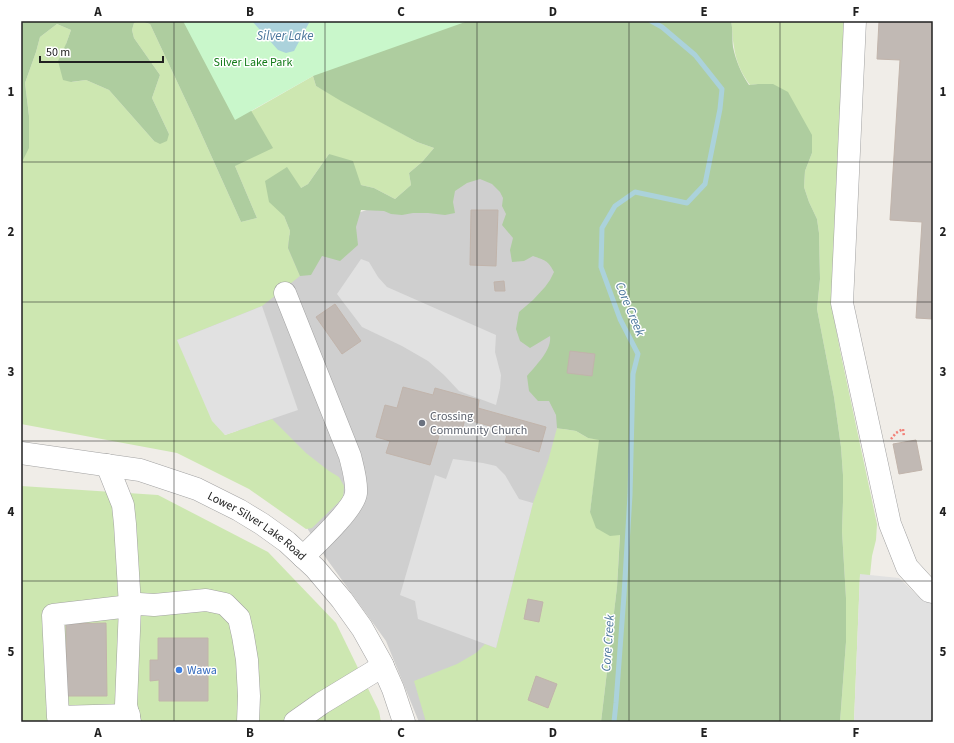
<svg xmlns="http://www.w3.org/2000/svg" width="954" height="743" viewBox="0 0 954 743" font-family="'Source Sans 3',sans-serif">
<style>
.religious{fill:#cfcfcf}
.grass{fill:#cde7b1}
.forest{fill:#aecd9f}
.park{fill:#c9f7cb}
.parking{fill:#e1e1e1}
.water{fill:#abd2db}
.lines{fill:none;stroke-linecap:round;stroke-linejoin:round}
.stream{stroke:#abd2db;stroke-width:5}
.building{fill:#c1b9b4;stroke:#c1b4ab}
.minor-casing{stroke:#a2a2a2;stroke-width:23}
.path{stroke:#f28078;stroke-width:2.5;stroke-dasharray:2 2;stroke-linecap:butt}
.minor{stroke:#fff;stroke-width:22}
.grid{fill:none;stroke:#212121;stroke-width:1;stroke-opacity:0.55}
.worship-dot{fill:#6b7280;stroke:#fff;stroke-width:1.5}
.shop-dot{fill:#3f7fe0;stroke:#fff;stroke-width:1.5}
.labels{text-anchor:middle;dominant-baseline:central;stroke-width:3;stroke-linejoin:round;paint-order:stroke}
.park-label{font-size:12px;fill:#137b18;stroke:#fff}
.worship-label{font-size:12px;fill:#5b616d;stroke:#fff;text-anchor:start}
.street-label{font-size:12px;fill:#212121;stroke:#fff}
.shop-label{font-size:12px;fill:#366cbe;stroke:#fff;text-anchor:start}
.water-label{font-size:13px;font-style:italic;fill:#4c779c;stroke:#fff}
.neatline{fill:none;stroke:#212121;stroke-width:1.5}
.grid-label{font-size:13px;text-anchor:middle;font-weight:bold;fill:#212121}
</style>
<rect width="100%" height="100%" fill="#f0ede8"/>
<!-- religious -->
<path class="religious" d="M550 150 578 722H419L386 641 326 558 302 520 135 286Z"/>
<!-- grass -->
<g class="grass">
<path d="M140 21 150 24 196 122 241 222 257 218 235 166 250 112 313 76 316 86 417 142 434 148 422 162 409 173 411 185 395 199 374 188 361 185 329 154 308 184 301 188 284 216 290 231 288 248 300 276 262 306 177 340 225 435 272 419 306 453 329 471 339 477 344 486 343 498 312 528 306 529 249 489 177 453 21 424V164L29 116 25 83 36 52 40 37 57 24 71 30 66 44 72 82 86 80 109 90 154 141 169 134 152 98 160 75 134 38 132 30 134 23Z"/>
<path d="M731 21H844L831 303 841 355 877 524 876 540 872 556 870 575H860L854 722H840L846 642V598L842 531 843 502V475L841 447 834 397 817 309 820 279 819 233 817 219 809 202 804 187 805 171 812 153 758 84 750 85C741 73 736 61 734 47 732 38 733 30 731 21Z"/>
<path d="M557 428 576 431 588 438 600 439 590 512 620 534 617 587 601 722H426L414 681 457 664 476 653 485 644 496 648 533 503 548 461Z"/>
<path d="M21 486 158 495 268 552 336 623 379 711 381 722H21Z"/>
</g>
<!-- forest -->
<g class="forest">
<path d="M23 21H197L204 30 273 148 235 166 257 218 241 222 196 122 150 24 140 21 134 23 132 30 134 38 160 75 152 98 169 134 167 141 160 144 154 141 109 90 86 80 71 82 63 80 58 61 66 44 71 30 57 24 40 37 36 52 25 83 29 116V148L21 164V28Z"/>
<path d="M355 21H731C733 30 732 38 733 47 736 61 741 73 749 85L758 84H773L788 92 812 135V153L805 171 804 187 809 202 817 219 819 233 820 279 817 309 834 397 841 447 843 475V502L842 531 846 598V642L840 722H601L617 587 620 535 610 536 596 528 590 512 599 440 588 438 576 431 557 428 556 415 549 401H538L529 391 527 376C536 365 552 350 550 336L530 348 520 341 516 329 519 312 533 300 545 287 550 280 554 272C548 260 544 260 533 256L524 261 512 262 510 250 513 238 502 225 506 214 502 206 503 198 500 192 492 184 480 179 467 183 455 191 453 202 455 213 445 215 428 213H413L402 215 391 214 384 211 361 210 356 227 358 245 340 261 322 256 311 275 300 276 288 248 290 231 284 216 269 202 265 181 287 167 301 188 308 184 329 154 353 161 361 185 374 188 395 199 411 185 409 173 422 162 434 148 417 142 341 101 316 86 313 76Z"/>
</g>
<!-- park -->
<path class="park" d="M183 21H468L313 76 235 120Z"/>
<!-- parking -->
<g class="parking">
<path d="M361 259 369 262 378 277 387 287 496 335 495 352 501 375 500 388 496 405 459 391 444 375 428 361 402 346 362 327 337 294Z"/>
<path d="M262 306 298 410 225 435 212 421 177 340Z"/>
<path d="M453 459 483 463 496 466 505 475 519 499 533 503 496 648 418 619 415 601 400 595 435 475 446 479Z"/>
<path d="M860 574 899 578 918 596 933 597V722H854Z"/>
</g>
<!-- water -->
<path class="water" d="M252 21H310L294 51 286 53 278 50Z"/>
<g class="lines">
<!-- stream -->
<path class="stream" d="M614 722 616 703 624 595 630 495 633 374 638 354 620 319 601 267 602 228 615 206 635 192 687 203 705 184 720 109 722 89 695 55 662 27 651 21"/>
</g>
<!-- building -->
<g class="building">
<path d="M879 21H933V319L916 318 922 222 890 220 900 60 877 59Z"/>
<path d="M471 210H498L496 266 470 265Z"/>
<path d="M504 281 505 291H495L494 282Z"/>
<path d="M335 304 361 341 342 354 316 317Z"/>
<path d="M570 351 595 354 592 376 567 373Z"/>
<path d="M403 387 433 395 435 388 479 400 478 408 546 427 539 452 505 442 508 431 465 419 461 434 441 429 430 465 386 453 390 441 376 437 385 405 397 408Z"/>
<path d="M916 440 922 470 899 474 893 444Z"/>
<path d="M528 599 543 602 539 622 524 619Z"/>
<path d="M106 623 107 696H67L66 624Z"/>
<path d="M158 638H208V701H159V680L150 681V660H158Z"/>
<path d="M536 676 557 684 548 708 528 700Z"/>
</g>
<g class="lines">
<defs>
<g id="minor">
<path d="M855 21 842 303 890 524 907 567 929 591 933 592"/>
<path d="M285 293 350 456C353 468 357 481 356 493 355 508 315 545 303 557"/>
<path id="s1" d="M21 453 140 470 197 489 239 510 262 524 287 542 315 568 342 600 362 628 381 662 393 689 404 722"/>
<path d="M107 465 123 505 125 524 130 606 126 705 130 722"/>
<path d="M129 715 58 717 53 615 130 606 139 604 154 605 206 600 225 604 239 618 243 636 247 660 249 696 248 722"/>
<path d="M295 722 322 703 383 666"/>
</g>
</defs>
<!-- minor casing -->
<use href="#minor" class="minor-casing"/>
<!-- path -->
<path class="path" d="M891 439 896 433 903 429 904 437"/>
<!-- minor -->
<use href="#minor" class="minor"/>
</g>
<!-- grid -->
<path class="grid" d="M174 21V722M325 21V722M477 21V722M629 21V722M780 21V722M21 162H933M21 302H933M21 441H933M21 581H933"/>
<!-- markers -->
<circle class="worship-dot" cx="422" cy="423" r="4"/>
<circle class="shop-dot" cx="179" cy="670" r="4"/>
<g class="labels">
<!-- park labels -->
<g class="park-label">
<text x="253" y="62">Silver Lake Park</text>
</g>
<!-- worship labels -->
<g class="worship-label">
<text x="430" y="416">Crossing<tspan x="430" dy="14">Community Church</tspan></text>
</g>
<!-- street labels -->
<g class="street-label">
<text stroke="none"><textPath href="#s1" startOffset="251">Lower Silver Lake Road</textPath></text>
</g>
<!-- shop labels -->
<g class="shop-label">
<text x="187" y="670">Wawa</text>
</g>
<!-- water labels -->
<g class="water-label">
<text x="285" y="36">Silver Lake</text>
<text transform="translate(630 309) rotate(67)">Core Creek</text>
<text transform="translate(608 643) rotate(-86)">Core Creek</text>
</g>
</g>
<!-- border -->
<rect width="954" height="743" fill="none" stroke="#ffffff" stroke-width="44"/>
<!-- scale -->
<path d="M40 56v6h123v-6" fill="none" stroke="#212121" stroke-width="2"/>
<text x="46" y="56" font-size="12" fill="#212121" stroke="#ffffff" stroke-width="3" paint-order="stroke">50 m</text>
<rect x="22" y="22" width="910" height="699" class="neatline"/>
<g class="grid-label">
<text x="98" y="16">A</text>
<text x="250" y="16">B</text>
<text x="401" y="16">C</text>
<text x="553" y="16">D</text>
<text x="704" y="16">E</text>
<text x="856" y="16">F</text>
<text x="11" y="96">1</text>
<text x="943" y="96">1</text>
<text x="11" y="236">2</text>
<text x="943" y="236">2</text>
<text x="11" y="376">3</text>
<text x="943" y="376">3</text>
<text x="11" y="516">4</text>
<text x="943" y="516">4</text>
<text x="11" y="656">5</text>
<text x="943" y="656">5</text>
<text x="98" y="737">A</text>
<text x="250" y="737">B</text>
<text x="401" y="737">C</text>
<text x="553" y="737">D</text>
<text x="704" y="737">E</text>
<text x="856" y="737">F</text>
</g>
</svg>
